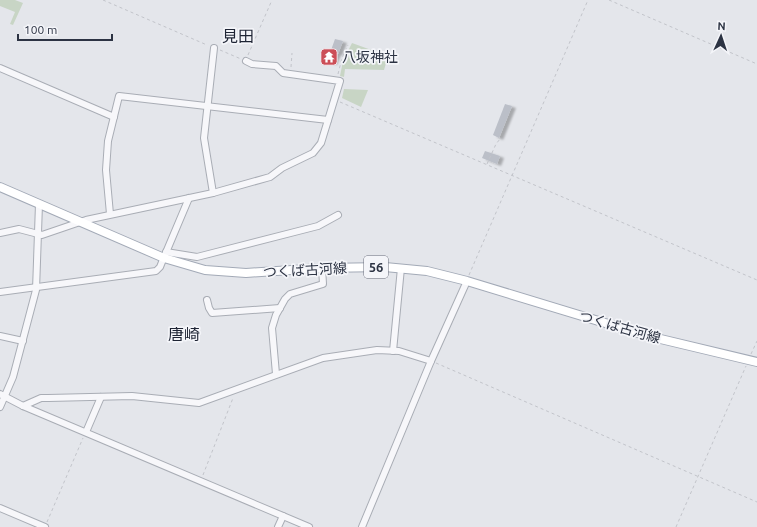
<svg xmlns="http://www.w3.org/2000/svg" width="757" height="527" viewBox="0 0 757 527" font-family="Ubuntu,'Noto Sans JP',sans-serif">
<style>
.green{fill:#c8d5c5}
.building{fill:#bbbfc8;filter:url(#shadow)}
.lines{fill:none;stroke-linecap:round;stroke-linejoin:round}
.minor-casing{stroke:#a9adb5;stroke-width:8}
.major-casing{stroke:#a3aab7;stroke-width:10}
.path{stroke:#c2c4ca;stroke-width:1;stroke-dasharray:3 3;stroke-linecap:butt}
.minor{stroke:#f7f7fa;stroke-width:6}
.major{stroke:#fff;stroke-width:8}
.labels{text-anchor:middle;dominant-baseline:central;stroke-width:3.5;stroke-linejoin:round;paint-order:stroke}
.shield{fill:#f4f5f9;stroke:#686d7a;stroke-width:1}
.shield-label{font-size:13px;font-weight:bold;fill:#2c3343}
.poi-label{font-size:14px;fill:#2c3343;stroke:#f4f5f9;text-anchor:start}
.street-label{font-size:14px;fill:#2c3343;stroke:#f4f5f9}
.quarter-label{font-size:16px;fill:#1e2434;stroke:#f4f5f9}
</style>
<defs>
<filter id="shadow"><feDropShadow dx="4" dy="2" stdDeviation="1" flood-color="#0004"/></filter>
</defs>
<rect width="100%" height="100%" fill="#e4e6eb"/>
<!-- green -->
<g class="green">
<path d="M0 0H15L23 3 13 25 10 24 15 12 0 6Z"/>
<path d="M352 43 388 56 384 70 345 69 344 77 340 76 343 61Z"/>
<path d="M344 89 368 90 361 107 342 98Z"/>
</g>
<!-- building -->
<g class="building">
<path d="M335 39 343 41 338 54 337 53 333 63 322 58 325 51 330 53Z"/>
<path d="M505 104 512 106 499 138 493 135Z"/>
<path d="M485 151 500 156 497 164 482 158Z"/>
</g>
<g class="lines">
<defs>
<g id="minor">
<path d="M0 68 114 117"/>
<path d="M213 193 204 138 214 48"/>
<path d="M110 214 106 170 108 141 119 96 328 120"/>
<path d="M0 233 19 229 42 235 86 220 213 193 270 177 282 168 313 153 321 143 340 81 283 73 276 66 252 64 246 61"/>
<path d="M166 252 197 257 318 226 338 215"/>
<path d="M0 292 156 271 160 267 162 262 189 198"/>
<path d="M207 300 209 308 212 313 280 308"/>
<path d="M0 336 23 341"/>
<path d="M393 351 401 268"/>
<path d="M276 374 272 328 276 315 285 299 290 294 323 284 322 268"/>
<path d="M0 394 23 406 309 527"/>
<path d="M23 406 41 398H48L132 396 199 403 323 358 377 350 399 351 431 361"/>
<path d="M0 407 13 377 36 290 39 204"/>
<path d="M86 432 101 397"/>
<path d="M0 508 45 527"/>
<path d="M278 527 283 516"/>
<path d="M362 527 431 361 467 281"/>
</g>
<path id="major" d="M0 187 164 258 205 270 246 273 322 268 385 267 427 271 467 281 648 336 757 362"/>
</defs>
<!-- minor casing -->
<use href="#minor" class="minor-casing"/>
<!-- major casing -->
<use href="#major" class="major-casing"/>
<!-- path -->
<g class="path">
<path d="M103 0 207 45"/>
<path d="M609 0 757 64"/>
<path d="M220 50 241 59"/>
<path d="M248 55 272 0"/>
<path d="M291 67 292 53"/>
<path d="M338 74 342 58 348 45"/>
<path d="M340 102 757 280"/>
<path d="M487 164 496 144 500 139"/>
<path d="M469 275 588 0"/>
<path d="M751 354 757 341"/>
<path d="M436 363 757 502"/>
<path d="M203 475 233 398"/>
<path d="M47 522 83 438"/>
<path d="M676 527 746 366"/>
</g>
<!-- minor -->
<use href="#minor" class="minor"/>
<!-- major -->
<use href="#major" class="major"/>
</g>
<!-- icons -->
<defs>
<symbol id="temple-square" viewBox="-11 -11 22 22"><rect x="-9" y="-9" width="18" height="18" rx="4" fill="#cc4e57" stroke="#f4f5f9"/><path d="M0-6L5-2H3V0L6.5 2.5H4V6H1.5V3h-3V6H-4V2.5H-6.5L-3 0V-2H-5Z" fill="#fff"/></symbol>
</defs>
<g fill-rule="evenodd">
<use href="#temple-square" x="319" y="47" width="20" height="20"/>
</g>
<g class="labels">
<!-- shield labels -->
<rect class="shield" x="364" y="256" width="24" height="22" rx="3"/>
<g class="shield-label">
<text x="376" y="267">56</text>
</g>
<!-- poi labels -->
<g class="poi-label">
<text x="342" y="57">八坂神社</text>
</g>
<!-- street labels -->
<g class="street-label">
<text transform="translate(305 270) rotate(-3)">つくば古河線</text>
<text transform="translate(620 327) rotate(16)">つくば古河線</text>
</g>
<!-- quarter labels -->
<g class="quarter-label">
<text x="238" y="36">見田</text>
<text x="184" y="334">唐崎</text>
</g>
</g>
<!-- north arrow -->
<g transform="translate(721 36) rotate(3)" stroke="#f4f5f9" stroke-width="3" paint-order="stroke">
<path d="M0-3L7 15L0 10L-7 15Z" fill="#2c3343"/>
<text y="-6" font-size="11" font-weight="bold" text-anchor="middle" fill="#2c3343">N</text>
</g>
<!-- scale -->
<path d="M18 34v6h94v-6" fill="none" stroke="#2c3343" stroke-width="2"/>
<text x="24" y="34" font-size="12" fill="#2c3343" stroke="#f4f5f9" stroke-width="3" paint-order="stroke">100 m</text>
</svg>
